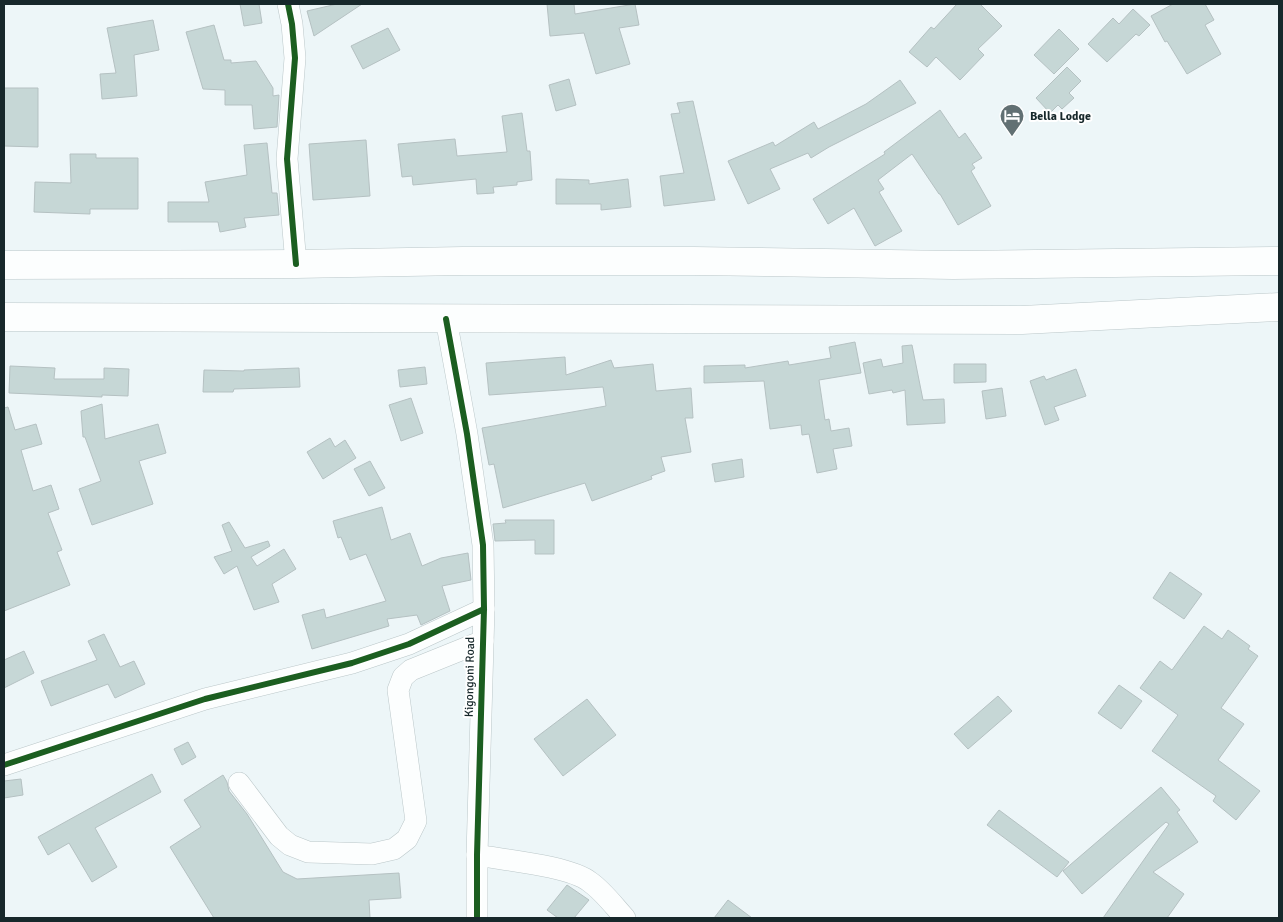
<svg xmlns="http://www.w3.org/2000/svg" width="1283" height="922" viewBox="0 0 1283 922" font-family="Signika,sans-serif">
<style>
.building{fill:#c6d7d6;stroke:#b5c1c2}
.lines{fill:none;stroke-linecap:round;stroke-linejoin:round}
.street-casing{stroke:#bbc7c9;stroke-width:22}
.highway-casing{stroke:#bbc7c9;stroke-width:29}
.street{stroke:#fcfefe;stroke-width:21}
.highway{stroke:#fcfefe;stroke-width:28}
.cycleway-casing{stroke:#fff;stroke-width:9}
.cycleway{stroke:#1b5e20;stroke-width:6}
.labels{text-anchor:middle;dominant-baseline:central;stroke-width:4;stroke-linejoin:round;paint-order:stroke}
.poi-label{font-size:12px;font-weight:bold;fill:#17282b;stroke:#fff;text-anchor:start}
.street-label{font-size:12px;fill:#17282b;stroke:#fff}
</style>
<rect width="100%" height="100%" fill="#edf6f8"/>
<!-- building -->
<g class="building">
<path d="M240 4H259L262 23 244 26Z"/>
<path d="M337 4H362L314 36 307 11Z"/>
<path d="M547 4H574L575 14 635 4 639 25 619 28 630 64 596 74 584 33 550 36Z"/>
<path d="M957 4H980L1002 26 978 49 984 55 960 80 936 57 927 67 909 52 931 27 934 29Z"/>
<path d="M1173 4H1205L1214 20 1205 25 1221 54 1187 74 1167 41 1165 42 1151 16Z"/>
<path d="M1133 9 1150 25 1139 36 1136 34 1107 62 1088 44 1113 18 1119 24Z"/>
<path d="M153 20 159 50 134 55 137 96 102 99 100 74 116 73 107 28Z"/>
<path d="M214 25 224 60H231V63L256 61 273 88V96L279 95 277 127 254 129 252 105H225V90L203 89 186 32Z"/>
<path d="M388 28 400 50 363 69 351 46Z"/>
<path d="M1059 29 1079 49 1054 74 1034 55Z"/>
<path d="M1067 67 1081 81 1069 93 1074 98 1062 109 1058 105 1050 113 1036 98Z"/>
<path d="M569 79 576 105 556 111 549 85Z"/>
<path d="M900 80 916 103 829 147 811 158 808 153 770 169 780 189 748 204 728 161 773 142 775 146 814 122 818 129 866 104Z"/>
<path d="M4 88H38V147L4 146Z"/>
<path d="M693 101 715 200 664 206 660 176 684 173 671 114 680 113 677 103Z"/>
<path d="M940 110 959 138 965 133 982 158 972 164 975 168 971 171 991 206 958 225 940 194H939L912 154 878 180 884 189 879 192 902 231 875 246 854 208 828 224 813 199 885 154 884 152Z"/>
<path d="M522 113 527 151H530L532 180 517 182V185L493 187 494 193 477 194 476 179 413 185 412 176 402 177 398 144 455 139 457 156 507 152 502 116Z"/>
<path d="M366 140 370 196 313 200 309 144Z"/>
<path d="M267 143 272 193H277L279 215 244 218 246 227 220 232 218 222H168V202H209L205 182 247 175 244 145Z"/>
<path d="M70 154H96V158H138V209H90V214L34 212 35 182 71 183Z"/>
<path d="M556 179 589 180V184L628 179 631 207 601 210V204H556Z"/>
<path d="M855 342 861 373 819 380 825 420 829 419 831 431 849 428 852 446 833 449 837 469 817 473 809 434 802 435 801 425 770 429 764 381 704 383V366L745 365V368L788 361 789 365 831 358 829 347Z"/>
<path d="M912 345 923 400 944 399 945 423 907 425 905 390 893 393 892 390 869 394 863 363 881 359 883 367 903 363 902 346Z"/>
<path d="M565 357 566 375 611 360 614 368 653 364 656 391 691 388 693 418H685L691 452 661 457 665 471 651 476 652 479 592 501 585 483 503 508 494 464 489 465 482 428 606 406 603 387 489 395 486 363Z"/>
<path d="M954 364H986V382L954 383Z"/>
<path d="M10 366 55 368 54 379H104V368L129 369 128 396 102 395V397L9 393Z"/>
<path d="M425 367 427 384 400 387 398 370Z"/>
<path d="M299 368 300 387 234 389 233 392H203L204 370 244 371V370Z"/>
<path d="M1076 369 1086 396 1054 407 1059 420 1045 425 1030 381 1044 376 1046 380Z"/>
<path d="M1002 388 1006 416 986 419 982 391Z"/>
<path d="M411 398 423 433 401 441 389 405Z"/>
<path d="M102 404 105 439 158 424 166 453 139 461 153 504 92 525 79 489 101 481 85 437H83L81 411Z"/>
<path d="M8 407 15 430 36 424 42 444 21 450 33 491 51 485 59 509 48 513 62 550 57 552 70 585 4 611V408Z"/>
<path d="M330 438 335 447 345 440 356 458 323 479 307 452Z"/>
<path d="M742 459 744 477 715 482 712 464Z"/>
<path d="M370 461 385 488 369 496 354 469Z"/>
<path d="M382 507 391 540 410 533 422 566 441 558 468 553 471 580 442 586 450 611 421 625 417 615 387 619 389 626 312 649 302 615 324 609 326 618 386 601 366 554 350 560 341 537 338 538 333 521Z"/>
<path d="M505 520H554V554H535V540L495 541 493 524 506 523Z"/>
<path d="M229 522 245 548 268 541 270 546 251 557 257 566 284 549 296 569 272 584 279 602 254 610 237 566 224 574 214 557 232 551 222 525Z"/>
<path d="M1170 572 1202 594 1184 619 1153 598Z"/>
<path d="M1204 626 1222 639 1228 630 1250 646 1248 649 1258 656 1221 708 1244 724 1218 760 1260 791 1236 820 1213 801 1216 796 1152 751 1178 715 1140 688 1160 661 1172 670Z"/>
<path d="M104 634 120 667 134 661 145 684 115 698 108 684 51 706 41 681 97 660 88 641Z"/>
<path d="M24 651 34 673 4 688V660Z"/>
<path d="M1119 685 1142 701 1121 729 1098 713Z"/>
<path d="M998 696 1012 711 968 749 954 734Z"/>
<path d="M587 699 616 735 563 776 534 739Z"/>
<path d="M188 742 196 757 182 765 174 749Z"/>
<path d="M152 774 161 792 95 828 117 867 92 882 69 843 48 855 38 837Z"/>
<path d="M223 775 227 782 229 791 247 814 283 872 297 879 399 873 401 898 369 900 370 918H214L170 847 201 827 184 800Z"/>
<path d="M21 779 23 795 4 798V781Z"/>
<path d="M1161 787 1180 810 1177 812 1198 842 1153 872 1184 894 1167 918H1103L1169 824 1166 822 1082 894 1063 871Z"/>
<path d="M999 810 1069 862 1057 877 987 825Z"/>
<path d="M567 885 589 900 574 918H558L547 910Z"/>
<path d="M728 900 752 918H714Z"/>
</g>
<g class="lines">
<defs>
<g id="street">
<path d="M288 4 292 24 295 58 287 159 296 264"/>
<path d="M446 319 467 434 483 545 484 609 477 855V918"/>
<path d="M4 765 205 699 352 663 409 644 484 609"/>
<path d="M239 783 279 836 290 845 308 852 372 854 394 849 407 839 416 821 398 690 403 677 411 670 483 641"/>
<path d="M477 855C504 860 570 866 590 882 603 891 614 906 625 918"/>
</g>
<g id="highway">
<path d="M4 265 296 264 463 261H694L953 265 1279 261"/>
<path d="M4 317 1022 320 1279 307"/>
</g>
</defs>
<!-- street casing -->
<use href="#street" class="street-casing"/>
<!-- highway casing -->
<use href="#highway" class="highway-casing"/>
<!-- street -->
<use href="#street" class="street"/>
<!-- highway -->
<use href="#highway" class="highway"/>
<defs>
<g id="cycleway">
<path d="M288 4 292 24 295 58 287 159 296 264"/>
<path d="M446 319 467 434 483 545 484 609 477 855V918"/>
<path d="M4 765 205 699 352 663 409 644 484 609"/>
</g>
</defs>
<!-- cycleway casing -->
<use href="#cycleway" class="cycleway-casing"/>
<!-- cycleway -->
<use href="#cycleway" class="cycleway"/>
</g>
<!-- icons -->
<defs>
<symbol id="hotel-pin" viewBox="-11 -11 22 30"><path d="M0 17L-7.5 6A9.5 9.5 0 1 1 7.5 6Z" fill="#627073" stroke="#fff"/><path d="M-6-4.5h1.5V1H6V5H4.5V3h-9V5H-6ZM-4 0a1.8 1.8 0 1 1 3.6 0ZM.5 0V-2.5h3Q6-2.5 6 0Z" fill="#fff"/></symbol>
</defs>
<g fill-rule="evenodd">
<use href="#hotel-pin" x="998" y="102" width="28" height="38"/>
</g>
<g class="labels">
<!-- poi labels -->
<g class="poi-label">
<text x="1030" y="116">Bella Lodge</text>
</g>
<!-- street labels -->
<g class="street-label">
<text transform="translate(470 677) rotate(-89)">Kigongoni Road</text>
</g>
</g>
<!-- border -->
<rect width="1283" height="922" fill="none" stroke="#17282b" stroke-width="10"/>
</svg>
